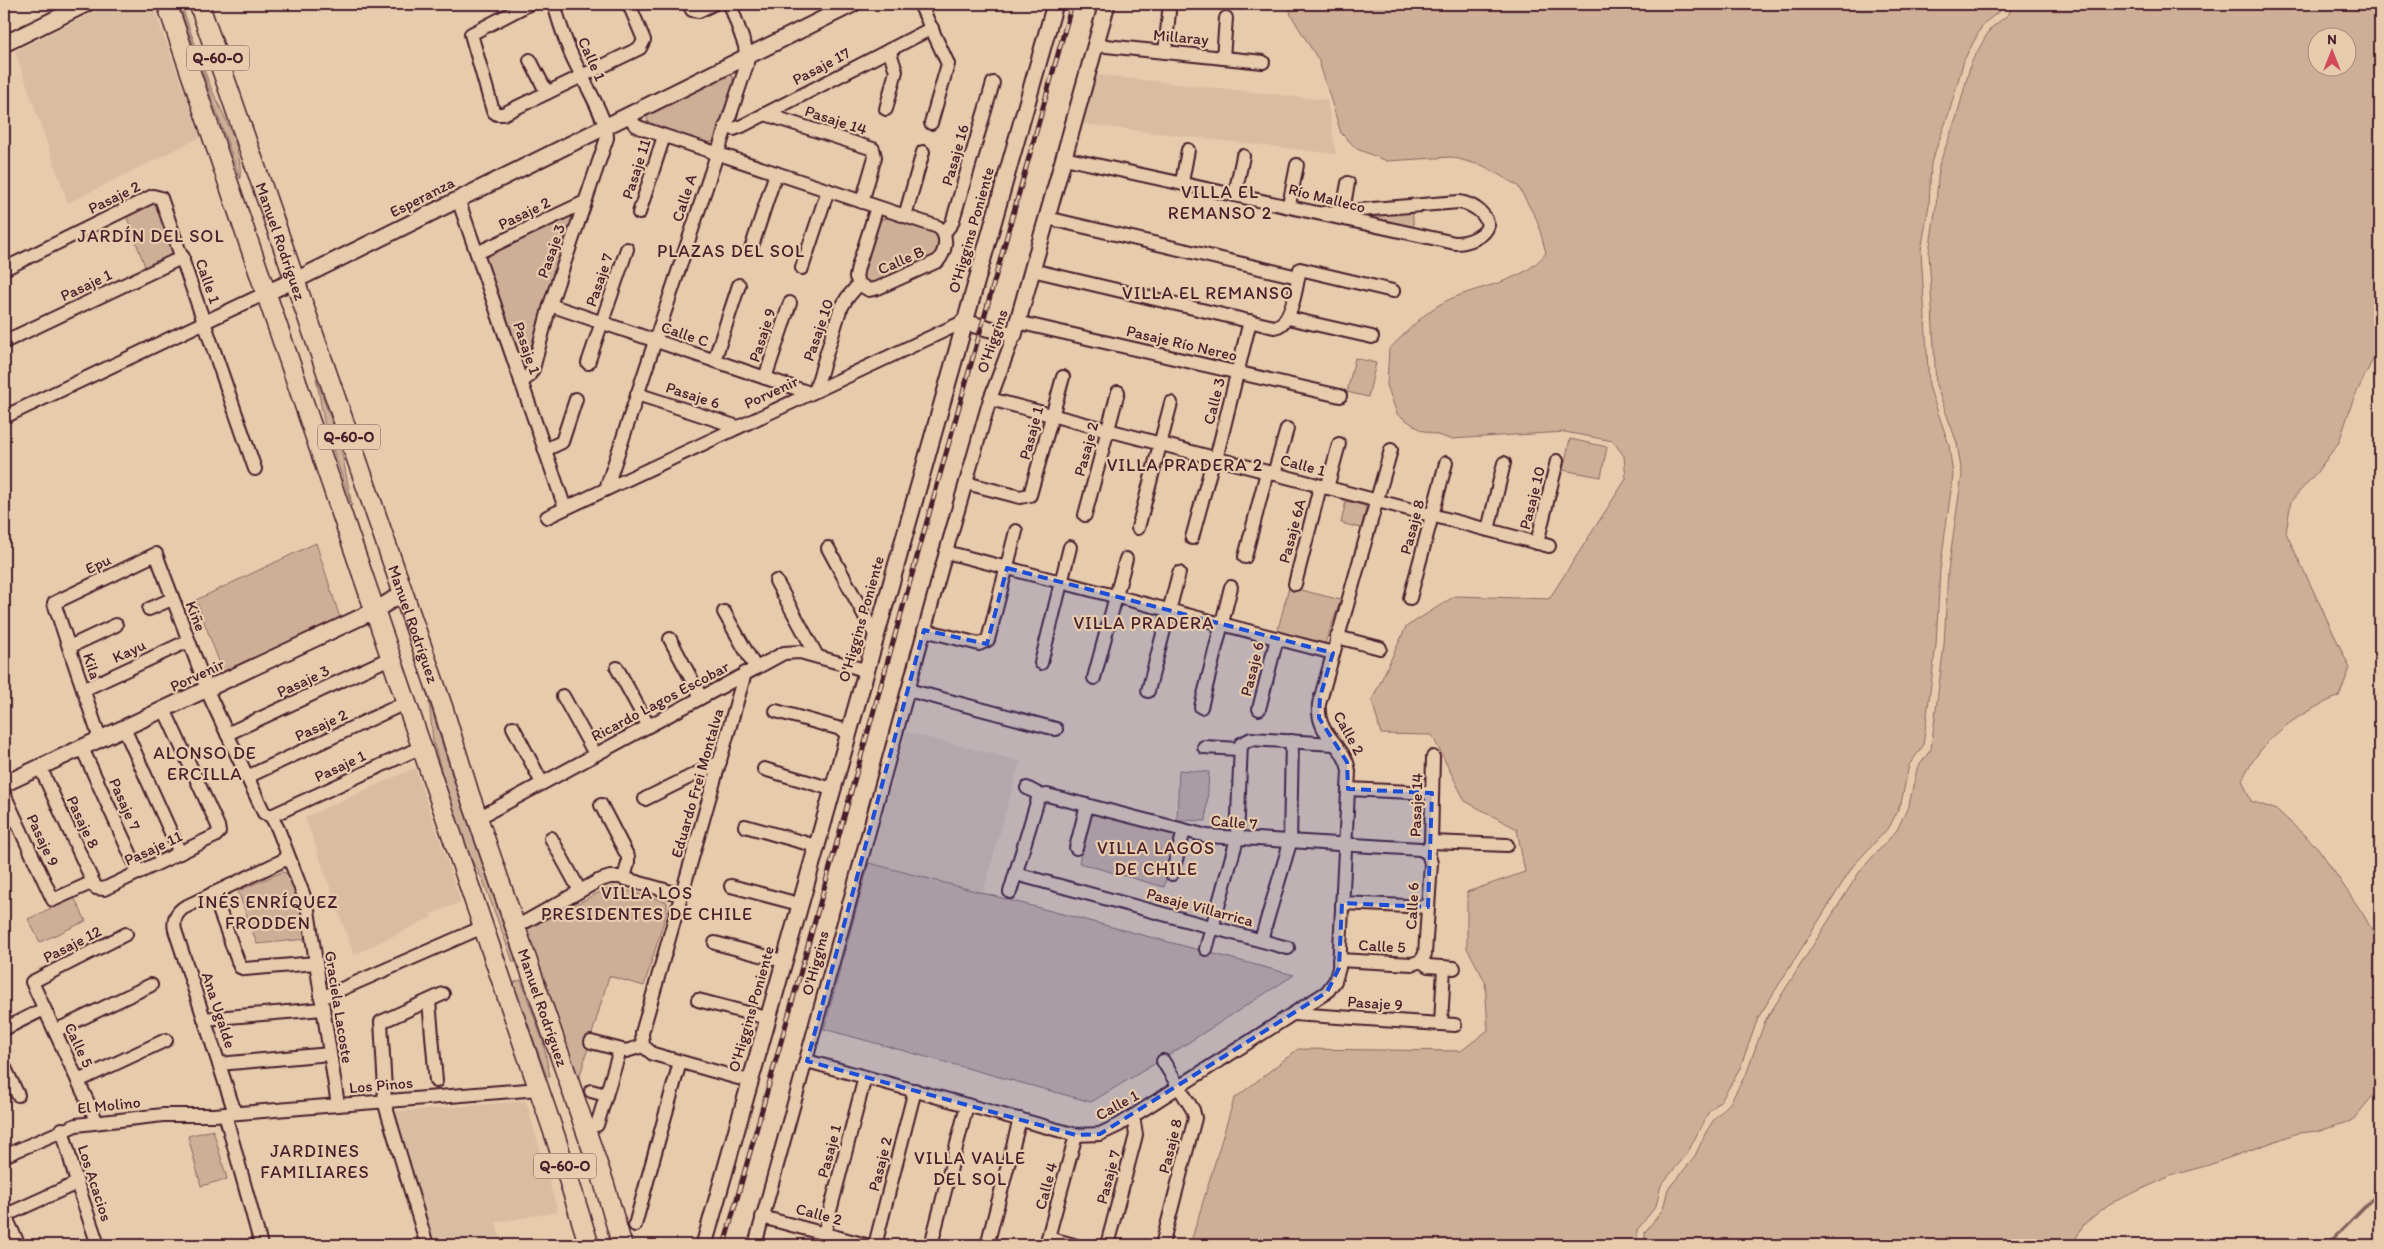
<svg xmlns="http://www.w3.org/2000/svg" width="2384" height="1249" viewBox="0 0 2384 1249" font-family="Itim,sans-serif">
<style>
.built{fill:#d9bda2}
.green{fill:#cdaf98;stroke:#8c6762;fill-rule:evenodd}
.lines{fill:none;stroke-linecap:round;stroke-linejoin:round}
.stream{stroke:#845f5c;stroke-width:3}
.minor-casing{stroke:#4a1f2b;stroke-width:16}
.tertiary-casing{stroke:#4a1f2b;stroke-width:19}
.primary-casing{stroke:#4a1f2b;stroke-width:22}
.minor{stroke:#e6cbad;stroke-width:12}
.tertiary{stroke:#e6cbad;stroke-width:15}
.primary{stroke:#e6cbad;stroke-width:19}
.rail-casing{stroke:#4a1f2b;stroke-width:5}
.rail{stroke:#e6cbad;stroke-width:3;stroke-dasharray:9;stroke-linecap:butt}
.marked{fill:#1d4ed8;fill-opacity:0.2;stroke:#1d4ed8;stroke-width:4;stroke-dasharray:10 6;stroke-linejoin:round}
.labels{text-anchor:middle;dominant-baseline:central;stroke-width:4.5;stroke-linejoin:round;paint-order:stroke}
.shield{fill:#e6cbad;stroke:#795352;stroke-width:1}
.shield-label{font-size:15px;font-weight:bold;fill:#4a1f2b}
.street-label{font-size:16px;fill:#4a1f2b;stroke:#e6cbad}
.neighbourhood-label{font-size:18px;letter-spacing:1px;fill:#4a1f2b;stroke:#e6cbad}
</style>
<rect width="100%" height="100%" fill="#e6cbad"/>
<filter id="ink" filterUnits="userSpaceOnUse"><feTurbulence type="fractalNoise" baseFrequency=".02" numOctaves="2"/><feDisplacementMap in="SourceGraphic" scale="10" xChannelSelector="R" yChannelSelector="G"/><feConvolveMatrix kernelMatrix="1 2 1 2 8 2 1 2 1" color-interpolation-filters="sRGB"/></filter>
<g filter="url(#ink)">
<!-- built -->
<g class="built">
<path d="M110 4H152L201 137 68 203 15 51Z"/>
<path d="M1097 75 1327 100 1336 154 1082 124Z"/>
<path d="M906 732 1020 761 983 893 869 863Z"/>
<path d="M415 768 461 902 431 914 432 917 354 955 305 817Z"/>
<path d="M526 1101 558 1212 496 1222 502 1245H429L392 1112Z"/>
</g>
<!-- green -->
<g class="green">
<path d="M179 4H181C191 32 200 61 211 88 223 115 243 148 240 179Z"/>
<path d="M1289 4H2004L2002 9 1983 24 1964 60 1949 113 1931 163 1929 205 1921 251 1929 386 1949 445 1953 475 1940 570 1936 645 1923 746 1909 765 1901 803 1890 826 1853 866 1758 1018 1740 1068 1723 1098 1708 1113 1687 1154 1661 1185 1656 1206 1637 1230V1245H1190L1234 1099 1298 1049 1461 1051 1488 1030 1485 981 1467 948V892L1525 872 1517 829 1465 801 1432 735 1381 734 1372 700 1406 627 1455 596 1549 599 1626 479 1624 456 1613 441 1565 432 1450 439 1421 430 1397 414 1387 385 1389 349C1403 336 1418 319 1434 308 1469 284 1519 288 1546 253L1537 220 1518 186 1484 166 1451 157 1387 161 1357 149 1341 133 1319 61 1291 15Z"/>
<path d="M2012 4H2380V345L2353 400 2339 442 2317 472 2291 501 2286 533 2350 668 2339 696C2296 715 2263 736 2242 780L2251 801 2277 810 2318 848 2363 914 2373 932 2380 951 2378 984 2380 999V1087L2352 1121 2317 1131 2298 1133 2209 1165 2173 1175 2109 1204 2084 1224 2072 1245H1645V1232L1663 1209 1668 1189 1694 1158 1706 1132 1715 1118 1730 1103 1747 1072 1765 1021 1860 871 1897 830 1909 805 1917 769 1931 749 1944 645 1948 571 1962 475 1957 443 1936 385 1929 252 1936 206 1939 165 1957 116 1971 63 1990 29 2009 14ZM2316 38H2346V68H2316Z"/>
<path d="M728 73 733 77V84L715 140 707 144 648 122 647 118 649 111Z"/>
<path d="M152 203 156 204 173 253 172 257 146 269 126 215Z"/>
<path d="M1412 209 1414 231 1350 217Z"/>
<path d="M574 210 577 213 523 369 484 255Z"/>
<path d="M888 218 934 232 939 238 937 251 932 257 871 284 865 282 862 274 878 224 882 219Z"/>
<path d="M1355 358 1376 363 1368 397 1347 392Z"/>
<path d="M316 378 341 448 352 506 325 426Z"/>
<path d="M1570 439 1607 447 1601 477 1563 470Z"/>
<path d="M1346 501 1365 506 1366 509 1361 528 1341 523Z"/>
<path d="M316 543 340 618 223 672 196 600Z"/>
<path d="M1289 587 1341 600 1324 646 1277 633Z"/>
<path d="M429 701 453 779 516 962H513L483 880 471 859 448 795 433 741Z"/>
<path d="M1179 770 1209 772 1206 821 1177 820Z"/>
<path d="M1090 813 1178 836 1164 887 1079 863Z"/>
<path d="M869 863 1294 975 1158 1062 1091 1102 824 1029Z"/>
<path d="M282 872 289 874 301 903 306 939 257 944 238 891Z"/>
<path d="M613 887 665 901 667 902V911L644 986 609 976 578 1082 526 930 602 891Z"/>
<path d="M74 897 86 921 40 942 28 919Z"/>
<path d="M521 980 543 1042 550 1076 547 1077 514 985 515 982Z"/>
<path d="M213 1130 227 1179 201 1186 188 1136Z"/>
</g>
<g class="lines">
<!-- stream -->
<path class="stream" d="M2327 1245 2380 1191"/>
<defs>
<g id="minor">
<path d="M529 4 471 34 493 111 497 114H503L640 48 644 40 629 4"/>
<path d="M689 4 692 10 699 11 713 4"/>
<path d="M920 4 948 64 931 123"/>
<path d="M1096 45 1263 62"/>
<path d="M1165 52 1169 12"/>
<path d="M1223 58 1226 18"/>
<path d="M530 60 547 93"/>
<path d="M886 109 896 71 889 50"/>
<path d="M765 114 873 149 875 157 862 202"/>
<path d="M629 115 635 125 641 128 938 227C949 235 946 251 938 261L878 288 869 290 859 284 856 277 858 267 877 207"/>
<path d="M725 127 734 129 742 126 932 28"/>
<path d="M1064 158 1455 243C1467 243 1485 237 1488 225 1485 212 1472 204 1459 202L1323 213"/>
<path d="M1182 182 1188 150"/>
<path d="M1235 194 1243 156"/>
<path d="M458 199 565 508"/>
<path d="M1289 205 1297 165"/>
<path d="M1343 210 1348 183"/>
<path d="M639 213 664 136"/>
<path d="M905 216 923 152"/>
<path d="M1047 218 1298 277"/>
<path d="M944 233 952 223 993 83"/>
<path d="M751 249 776 173"/>
<path d="M477 253 585 202"/>
<path d="M802 268 828 190"/>
<path d="M4 269 153 196 161 198 255 469"/>
<path d="M1032 270 1274 327C1293 325 1296 285 1300 269L1393 291"/>
<path d="M550 305 810 393"/>
<path d="M1288 318 1372 337"/>
<path d="M1017 322 1340 396"/>
<path d="M4 342 183 257"/>
<path d="M714 361 739 285"/>
<path d="M588 363 627 249"/>
<path d="M765 378 790 303"/>
<path d="M521 382 528 377 533 369 550 305 607 138C608 120 580 75 572 56 564 39 559 21 554 4"/>
<path d="M815 391 840 310 847 298 859 284"/>
<path d="M637 394 738 427"/>
<path d="M990 399 1549 546"/>
<path d="M4 417 266 293"/>
<path d="M545 450 562 442 576 399"/>
<path d="M1274 474 1287 429"/>
<path d="M966 483 1020 497 1030 495 1063 377"/>
<path d="M1327 488 1339 444"/>
<path d="M606 489 747 64 745 46 730 4"/>
<path d="M1085 515 1118 392"/>
<path d="M547 517 963 322"/>
<path d="M1138 528 1171 403"/>
<path d="M1488 530 1504 463"/>
<path d="M1192 538 1211 468 1216 459 1250 321"/>
<path d="M1537 543 1557 461"/>
<path d="M828 548 875 635"/>
<path d="M946 552 1333 653"/>
<path d="M1245 557 1267 472"/>
<path d="M776 581 817 656"/>
<path d="M1295 584 1320 487"/>
<path d="M1410 598 1446 463"/>
<path d="M149 609 172 599"/>
<path d="M724 612 755 667"/>
<path d="M924 630 979 644 988 640 1016 531"/>
<path d="M1337 637 1380 648"/>
<path d="M670 639 701 697"/>
<path d="M69 647 116 625"/>
<path d="M1041 663 1070 547"/>
<path d="M617 668 648 725"/>
<path d="M1094 678 1126 559"/>
<path d="M83 690 188 641"/>
<path d="M908 690 1056 729"/>
<path d="M1148 691 1179 573"/>
<path d="M563 696 595 754"/>
<path d="M1201 707 1231 587"/>
<path d="M1259 709 1277 638"/>
<path d="M776 711 848 731"/>
<path d="M513 727 542 783"/>
<path d="M124 728 180 853"/>
<path d="M227 734 392 657"/>
<path d="M100 739 54 603 156 554 210 697 264 813 271 816 278 829 307 904 338 1105"/>
<path d="M1204 747 1239 749"/>
<path d="M82 748 139 873"/>
<path d="M40 767 93 882 96 888 104 889 215 836 219 832 218 826 164 709"/>
<path d="M764 769 832 789"/>
<path d="M247 777 407 702"/>
<path d="M1027 788 1042 796 1047 795 1207 836 1420 849 1428 853"/>
<path d="M1348 789 1432 793"/>
<path d="M4 794 53 900 93 882"/>
<path d="M645 799 720 762"/>
<path d="M601 805 628 857V863L624 878"/>
<path d="M271 816 415 750 421 743"/>
<path d="M478 818 784 653 800 652 865 670"/>
<path d="M745 826 816 846"/>
<path d="M551 838 580 891"/>
<path d="M1431 842 1507 845"/>
<path d="M1076 848 1087 805"/>
<path d="M1428 853 1431 842 1433 757"/>
<path d="M1016 874 1288 948"/>
<path d="M1172 874 1184 831"/>
<path d="M731 886 799 904"/>
<path d="M1010 892 1038 799 1042 796"/>
<path d="M213 893 240 967 245 969 316 963"/>
<path d="M1342 903 1428 907"/>
<path d="M516 927 598 881 610 877H619L682 895"/>
<path d="M1261 940 1290 843 1292 741"/>
<path d="M715 943 783 961"/>
<path d="M1206 949 1237 839 1241 744 1251 739 1334 744"/>
<path d="M1339 960 1412 964 1421 961"/>
<path d="M1421 961 1425 954 1431 863 1428 853"/>
<path d="M1421 961 1428 966 1454 968"/>
<path d="M321 998 483 927"/>
<path d="M698 1000 767 1018"/>
<path d="M429 1001 436 1081"/>
<path d="M1294 1014 1455 1025"/>
<path d="M204 1019 323 1009"/>
<path d="M1441 1024 1444 967"/>
<path d="M4 1029 44 1009"/>
<path d="M55 1031 151 985"/>
<path d="M591 1042 626 1051 643 1046"/>
<path d="M643 1046 642 1033 745 673"/>
<path d="M643 1046 653 1054 749 1081"/>
<path d="M807 1061 1076 1135 1100 1134 1119 1125 1327 992 1335 981 1339 968 1349 771C1345 743 1316 737 1319 704L1391 450"/>
<path d="M219 1064 330 1054"/>
<path d="M4 1066 18 1095"/>
<path d="M78 1081 166 1040"/>
<path d="M591 1091 606 1095"/>
<path d="M235 1113 175 930C173 921 175 914 183 908L288 858"/>
<path d="M225 1114 261 1245"/>
<path d="M97 1122 32 982 126 934"/>
<path d="M597 1125 620 1050"/>
<path d="M62 1129 77 1183 98 1245"/>
<path d="M4 1156 76 1125 163 1115H214L539 1089"/>
<path d="M4 1216 77 1183"/>
<path d="M762 1217 866 1245"/>
<path d="M635 1225 680 1062"/>
<path d="M824 1234 865 1077"/>
<path d="M1048 1238 1074 1245"/>
<path d="M427 1245 384 1101 385 1089 381 1022 443 994"/>
<path d="M755 1245 946 552 990 399 1014 335"/>
<path d="M875 1245 915 1090"/>
<path d="M931 1245 967 1105"/>
<path d="M987 1245 1020 1119"/>
<path d="M1046 1245 1076 1135"/>
<path d="M1107 1245 1136 1135 1133 1116"/>
<path d="M1162 1245 1195 1118 1193 1110 1163 1061"/>
</g>
<g id="tertiary">
<path d="M4 44 86 4"/>
<path d="M266 293 304 276 853 4"/>
<path d="M963 322 1014 335 1107 4"/>
<path d="M4 784 376 610 403 593"/>
<path d="M4 1217 17 1245"/>
<path d="M704 1245 1055 4"/>
</g>
<g id="primary">
<path d="M167 4 556 1139 589 1245"/>
<path id="s1" d="M199 4 443 708 469 793 604 1183 622 1245"/>
</g>
</defs>
<!-- minor casing -->
<use href="#minor" class="minor-casing"/>
<!-- tertiary casing -->
<use href="#tertiary" class="tertiary-casing"/>
<!-- primary casing -->
<use href="#primary" class="primary-casing"/>
<!-- minor -->
<use href="#minor" class="minor"/>
<!-- tertiary -->
<use href="#tertiary" class="tertiary"/>
<!-- primary -->
<use href="#primary" class="primary"/>
<defs>
<path id="rail" d="M724 1245 1072 4"/>
</defs>
<!-- rail casing -->
<use href="#rail" class="rail-casing"/>
<!-- rail -->
<use href="#rail" class="rail"/>
</g>
</g>
<!-- marked area -->
<path class="marked" d="M1007 568 1333 653 1320 697 1319 718 1347 762 1348 789 1432 793 1428 907 1342 903 1339 968 1327 992 1100 1134 1076 1135 807 1061 924 630 987 644Z"/>
<g class="labels">
<!-- shield labels -->
<g class="shield">
<rect x="187" y="45.5" width="62" height="25" rx="4"/>
<rect x="318" y="424.5" width="62" height="25" rx="4"/>
<rect x="534" y="1153.5" width="62" height="25" rx="4"/>
</g>
<g class="shield-label">
<text x="218" y="58">Q-60-O</text>
<text x="349" y="437">Q-60-O</text>
<text x="565" y="1166">Q-60-O</text>
</g>
<!-- street labels -->
<g class="street-label">
<text transform="translate(1181 37) rotate(5)">Millaray</text>
<text transform="translate(592 59) rotate(66)">Calle 1</text>
<text transform="translate(821 66) rotate(-28)">Pasaje 17</text>
<text transform="translate(836 120) rotate(18)">Pasaje 14</text>
<text transform="translate(955 155) rotate(-74)">Pasaje 16</text>
<text transform="translate(636 169) rotate(-72)">Pasaje 11</text>
<text transform="translate(114 197) rotate(-26)">Pasaje 2</text>
<text transform="translate(422 197) rotate(-27)">Esperanza</text>
<text transform="translate(684 198) rotate(-72)">Calle A</text>
<text transform="translate(1327 198) rotate(14)">Río Malleco</text>
<text transform="translate(524 213) rotate(-26)">Pasaje 2</text>
<text transform="translate(971 230) rotate(-74)">O'Higgins Poniente</text>
<text stroke="none"><textPath href="#s1" startOffset="251">Manuel Rodríguez</textPath></text>
<text transform="translate(551 251) rotate(-71)">Pasaje 3</text>
<text transform="translate(901 260) rotate(-24)">Calle B</text>
<text transform="translate(599 280) rotate(-71)">Pasaje 7</text>
<text transform="translate(208 281) rotate(71)">Calle 1</text>
<text transform="translate(86 285) rotate(-25)">Pasaje 1</text>
<text transform="translate(818 330) rotate(-71)">Pasaje 10</text>
<text transform="translate(685 334) rotate(19)">Calle C</text>
<text transform="translate(762 335) rotate(-72)">Pasaje 9</text>
<text transform="translate(992 341) rotate(-71)">O'Higgins</text>
<text transform="translate(1182 343) rotate(13)">Pasaje Río Nereo</text>
<text transform="translate(527 348) rotate(71)">Pasaje 1</text>
<text transform="translate(771 392) rotate(-25)">Porvenir</text>
<text transform="translate(693 395) rotate(18)">Pasaje 6</text>
<text transform="translate(1214 401) rotate(-76)">Calle 3</text>
<text transform="translate(1031 433) rotate(-75)">Pasaje 1</text>
<text transform="translate(1086 449) rotate(-75)">Pasaje 2</text>
<text transform="translate(1303 465) rotate(15)">Calle 1</text>
<text transform="translate(1532 498) rotate(-76)">Pasaje 10</text>
<text transform="translate(1412 527) rotate(-75)">Pasaje 8</text>
<text transform="translate(1292 531) rotate(-75)">Pasaje 6A</text>
<text transform="translate(98 564) rotate(-25)">Epu</text>
<text transform="translate(196 616) rotate(69)">Kiñe</text>
<text transform="translate(861 619) rotate(-74)">O'Higgins Poniente</text>
<text stroke="none"><textPath href="#s1" startOffset="656">Manuel Rodríguez</textPath></text>
<text transform="translate(129 651) rotate(-25)">Kayu</text>
<text transform="translate(92 666) rotate(72)">Kila</text>
<text transform="translate(1252 669) rotate(-76)">Pasaje 6</text>
<text transform="translate(197 675) rotate(-25)">Porvenir</text>
<text transform="translate(303 681) rotate(-25)">Pasaje 3</text>
<text transform="translate(660 701) rotate(-28)">Ricardo Lagos Escobar</text>
<text transform="translate(321 725) rotate(-25)">Pasaje 2</text>
<text transform="translate(1349 733) rotate(61)">Calle 2</text>
<text transform="translate(340 766) rotate(-25)">Pasaje 1</text>
<text transform="translate(697 783) rotate(-74)">Eduardo Frei Montalva</text>
<text transform="translate(125 804) rotate(66)">Pasaje 7</text>
<text transform="translate(1416 805) rotate(-88)">Pasaje 14</text>
<text transform="translate(83 822) rotate(65)">Pasaje 8</text>
<text transform="translate(1234 822) rotate(5)">Calle 7</text>
<text transform="translate(43 840) rotate(65)">Pasaje 9</text>
<text transform="translate(153 848) rotate(-25)">Pasaje 11</text>
<text transform="translate(1412 906) rotate(-87)">Calle 6</text>
<text transform="translate(1200 907) rotate(15)">Pasaje Villarrica</text>
<text transform="translate(72 944) rotate(-27)">Pasaje 12</text>
<text transform="translate(1382 946) rotate(3)">Calle 5</text>
<text transform="translate(815 963) rotate(-75)">O'Higgins</text>
<text transform="translate(1375 1003) rotate(4)">Pasaje 9</text>
<text transform="translate(339 1007) rotate(81)">Graciela Lacoste</text>
<text stroke="none"><textPath href="#s1" startOffset="1061">Manuel Rodríguez</textPath></text>
<text transform="translate(751 1009) rotate(-74)">O'Higgins Poniente</text>
<text transform="translate(219 1010) rotate(72)">Ana Ugalde</text>
<text transform="translate(79 1045) rotate(65)">Calle 5</text>
<text transform="translate(381 1085) rotate(-5)">Los Pinos</text>
<text transform="translate(109 1105) rotate(-6)">El Molino</text>
<text transform="translate(1117 1105) rotate(-29)">Calle 1</text>
<text transform="translate(1170 1146) rotate(-76)">Pasaje 8</text>
<text transform="translate(829 1151) rotate(-75)">Pasaje 1</text>
<text transform="translate(880 1164) rotate(-76)">Pasaje 2</text>
<text transform="translate(1108 1177) rotate(-75)">Pasaje 7</text>
<text transform="translate(95 1183) rotate(72)">Los Acacios</text>
<text transform="translate(1046 1186) rotate(-75)">Calle 4</text>
<text transform="translate(819 1214) rotate(15)">Calle 2</text>
</g>
<!-- neighbourhood labels -->
<g class="neighbourhood-label">
<text x="1220" y="192">VILLA EL<tspan x="1220" dy="21">REMANSO 2</tspan></text>
<text x="151" y="236">JARDÍN DEL SOL</text>
<text x="731" y="251">PLAZAS DEL SOL</text>
<text x="1208" y="293">VILLA EL REMANSO</text>
<text x="1185" y="465">VILLA PRADERA 2</text>
<text x="1144" y="623">VILLA PRADERA</text>
<text x="205" y="753">ALONSO DE<tspan x="205" dy="21">ERCILLA</tspan></text>
<text x="1156" y="848">VILLA LAGOS<tspan x="1156" dy="21">DE CHILE</tspan></text>
<text x="647" y="893">VILLA LOS<tspan x="647" dy="21">PRESIDENTES DE CHILE</tspan></text>
<text x="268" y="902">INÉS ENRÍQUEZ<tspan x="268" dy="21">FRODDEN</tspan></text>
<text x="315" y="1151">JARDINES<tspan x="315" dy="21">FAMILIARES</tspan></text>
<text x="970" y="1158">VILLA VALLE<tspan x="970" dy="21">DEL SOL</tspan></text>
</g>
</g>
<!-- margin -->
<rect width="2384" height="1249" fill="none" stroke="#e6cbad" stroke-width="20"/>
<rect x="10" y="10" width="2364" height="1229" fill="none" stroke="#4a1f2b" stroke-width="2" filter="url(#ink)"/>
<!-- north arrow -->
<g transform="translate(2332 52)"><circle r="24" fill="#e6cbad" stroke="#a88679"/>
<path d="M0-4L9 19L0 12L-9 19Z" fill="#d1495b"/>
<text y="-8" font-size="14" font-weight="bold" text-anchor="middle" fill="#4a1f2b">N</text>
</g>
</svg>
